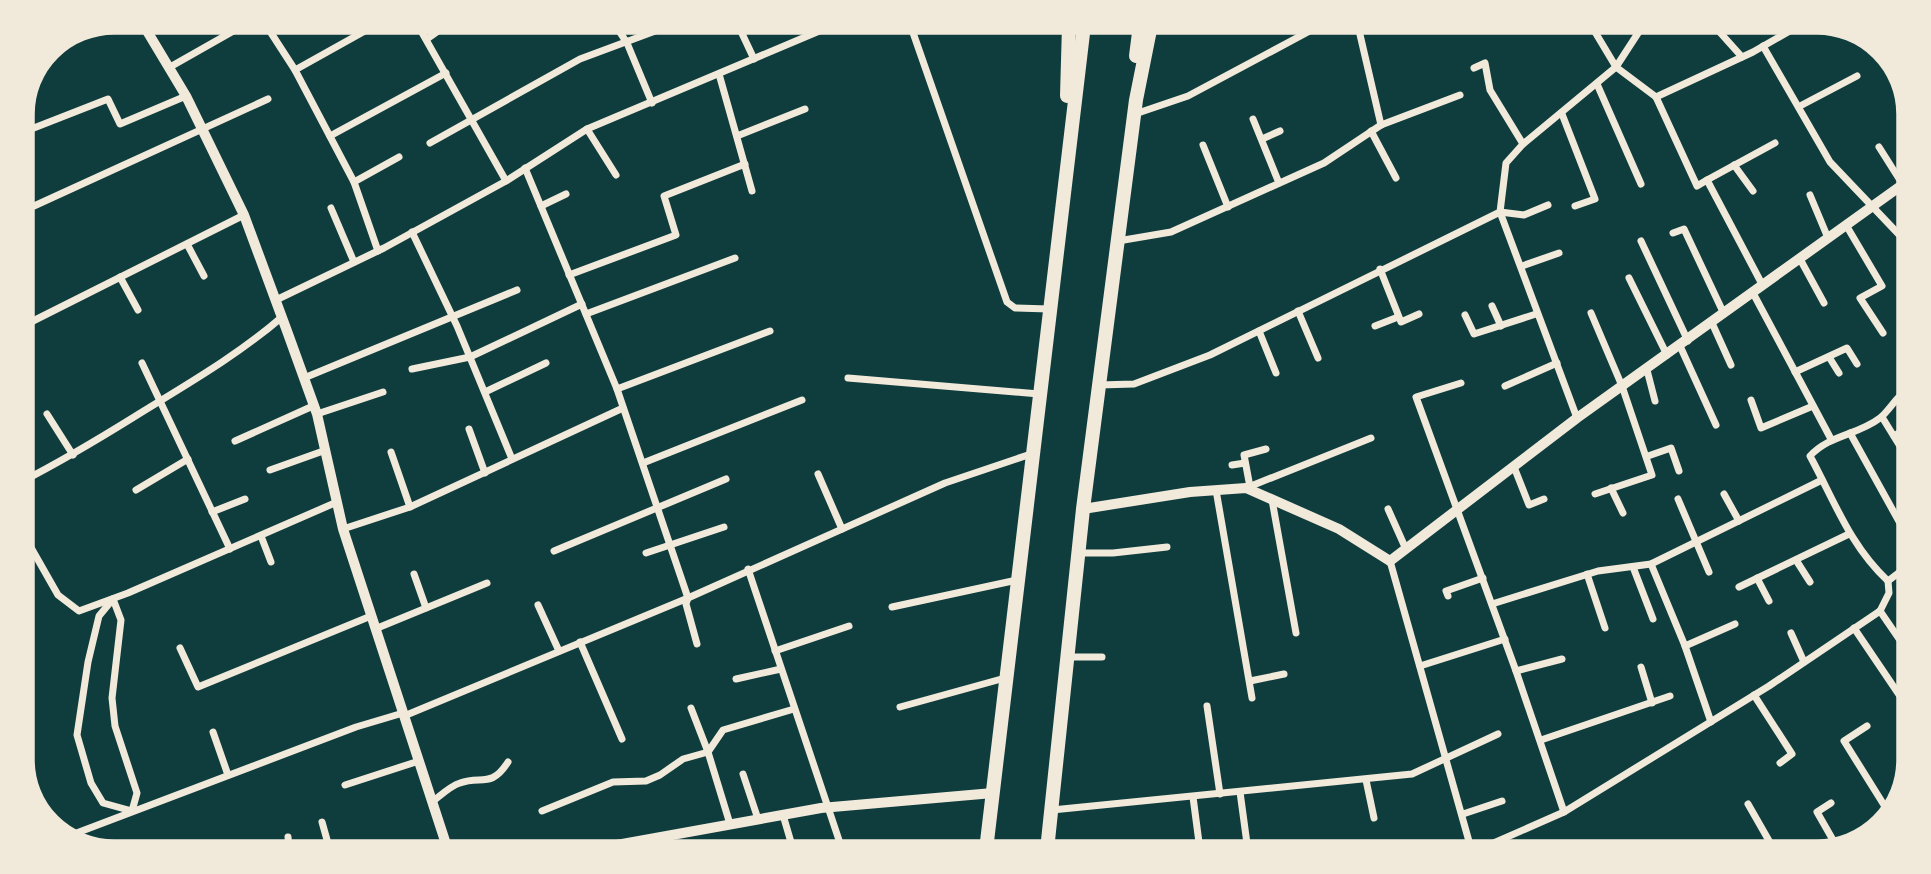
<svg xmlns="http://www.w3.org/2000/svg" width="1931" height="874" viewBox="0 0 1931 874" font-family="'Public Sans',sans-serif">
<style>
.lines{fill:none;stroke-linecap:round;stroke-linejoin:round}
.minor{stroke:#f1e9da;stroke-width:7}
.tertiary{stroke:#f1e9da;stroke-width:10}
.primary{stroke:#f1e9da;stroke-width:14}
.rim{fill:none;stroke:#f1e9da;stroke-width:3.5}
</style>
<rect width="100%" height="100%" fill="#0f3d3e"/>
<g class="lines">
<!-- minor -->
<g class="minor">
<path d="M264 22 295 70 354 182 378 251"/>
<path d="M416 22 506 181"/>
<path d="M614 23 627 43 652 103"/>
<path d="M910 24 1007 302 1015 308 1049 309"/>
<path d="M738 25 754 59"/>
<path d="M1358 26 1381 125"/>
<path d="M1592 27 1616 67 1656 97 1697 186 1707 180 1763 286"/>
<path d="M1716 28 1742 57"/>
<path d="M719 29 741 24"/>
<path d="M427 39 451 22"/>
<path d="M1763 46 1830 162 1908 244"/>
<path d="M170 67 237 29"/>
<path d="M1474 68 1485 63 1490 90 1523 144"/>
<path d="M295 70 381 22"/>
<path d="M719 74 752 191"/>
<path d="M1597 84 1641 184"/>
<path d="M1656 97 1753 52 1795 28"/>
<path d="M1800 106 1857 76"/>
<path d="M1135 114 1188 96 1319 26"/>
<path d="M1562 114 1595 199 1575 206"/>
<path d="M1253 119 1279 183"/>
<path d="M587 129 616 175"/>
<path d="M1371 131 1396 178"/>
<path d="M21 133 108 99 120 124 186 96"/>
<path d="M330 136 446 73"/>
<path d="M737 136 805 109"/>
<path d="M1262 139 1280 131"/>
<path d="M430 143 580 59 666 27"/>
<path d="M1203 145 1228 207"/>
<path d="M1879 147 1903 185"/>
<path d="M1734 165 1753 191"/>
<path d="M525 168 617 389 688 598 686 604 697 644"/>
<path d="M1707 180 1775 143"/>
<path d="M354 182 399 157"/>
<path d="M1810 195 1828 238"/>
<path d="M34 206 268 99"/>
<path d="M541 206 566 194"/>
<path d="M331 208 354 262"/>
<path d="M1500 212 1577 418"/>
<path d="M1500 212 1524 215 1548 205"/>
<path d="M1846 225 1882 286 1860 298 1883 333"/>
<path d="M412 232 457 326 512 459"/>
<path d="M1673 233 1684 229 1724 314"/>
<path d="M1118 241 1171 232 1324 163 1381 125 1460 95"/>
<path d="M1641 241 1688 341"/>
<path d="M187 244 204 276"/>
<path d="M1800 259 1824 303"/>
<path d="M1522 266 1559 253"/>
<path d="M1380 269 1401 322 1419 314"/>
<path d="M569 275 676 235 664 196 745 164"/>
<path d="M120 277 138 310"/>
<path d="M1629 278 1667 355"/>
<path d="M1904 278 1908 276"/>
<path d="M1753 293 1831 439"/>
<path d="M276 300 384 248 506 181 587 129 836 24"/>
<path d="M21 303 29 323 244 215"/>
<path d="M1492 306 1501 326"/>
<path d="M1298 311 1318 358"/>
<path d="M1591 313 1622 386 1652 475 1595 494"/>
<path d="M586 314 735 258"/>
<path d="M1465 315 1474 334 1536 314"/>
<path d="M1712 323 1731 365"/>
<path d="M1375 326 1398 317"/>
<path d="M1259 331 1276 373"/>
<path d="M1680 346 1716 425"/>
<path d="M1829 357 1839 373"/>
<path d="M142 363 230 549"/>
<path d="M412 369 470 357 582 304"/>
<path d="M1647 370 1655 401"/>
<path d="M1795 372 1847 348 1857 364"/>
<path d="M304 378 517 290"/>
<path d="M848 378 1039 394"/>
<path d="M1461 383 1416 397 1516 671 1564 812"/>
<path d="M1099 385 1134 384 1210 355 1500 212 1506 163 1523 144 1616 67 1642 27"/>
<path d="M1505 386 1557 363"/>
<path d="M617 389 770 331"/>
<path d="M485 392 546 363"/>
<path d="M1751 400 1761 428 1813 406"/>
<path d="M47 414 73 455"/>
<path d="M317 414 383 392"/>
<path d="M1882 417 1906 456"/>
<path d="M469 429 485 473"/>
<path d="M1850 433 1901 525 1906 523"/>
<path d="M1894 436 1907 428"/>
<path d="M235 441 313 406"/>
<path d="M391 452 410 507"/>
<path d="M1648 456 1671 448 1679 471"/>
<path d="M643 463 802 400"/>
<path d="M1232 465 1245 463"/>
<path d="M1514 467 1529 505 1544 499"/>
<path d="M270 470 326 450"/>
<path d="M818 474 842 529"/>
<path d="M21 482C60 462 97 440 134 417 184 386 237 356 282 317"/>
<path d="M1250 487 1244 455 1266 449"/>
<path d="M1246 488 1371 438"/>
<path d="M1611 488 1623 513"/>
<path d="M136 490 188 459"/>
<path d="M1216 490 1252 698"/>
<path d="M1724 494 1739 521"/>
<path d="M1678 499 1709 572"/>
<path d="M1272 500 1296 633"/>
<path d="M1388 509 1405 547"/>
<path d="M212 512 245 499"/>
<path d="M343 529 410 507 623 408"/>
<path d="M21 530 58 595 79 611 128 593 337 502"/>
<path d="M261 536 271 562"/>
<path d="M554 551 726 479"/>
<path d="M646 553 724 527"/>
<path d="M1079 553H1113L1167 547"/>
<path d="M21 559 32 554"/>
<path d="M1796 560 1810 582"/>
<path d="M1390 561 1472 852"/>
<path d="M1651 564 1685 646 1711 722"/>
<path d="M1633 567 1653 619"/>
<path d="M748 569 842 849"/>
<path d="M414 574 426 608"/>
<path d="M1587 574 1605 628"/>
<path d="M1757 578 1769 601"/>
<path d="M1888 581C1850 546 1834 500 1810 456 1829 435 1858 435 1880 418 1890 410 1895 398 1907 390"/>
<path d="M1739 587 1849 534"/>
<path d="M1448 596 1446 591 1483 578"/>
<path d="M113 599 121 620 112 698 115 726 137 793 132 811 103 803 91 783 77 735 88 662 99 616Z"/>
<path d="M1492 604 1598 571 1651 564 1822 480"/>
<path d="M538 605 559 651"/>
<path d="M892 607 1017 580"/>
<path d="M1880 611 1904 646"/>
<path d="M1854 628 1904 702"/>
<path d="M375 629 487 583"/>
<path d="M1791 633 1804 662"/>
<path d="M580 642 622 739"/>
<path d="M1685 646 1735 624"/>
<path d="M180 648 198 687 371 616"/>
<path d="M775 651 849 626"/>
<path d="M1068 657H1102"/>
<path d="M1420 666 1505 639"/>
<path d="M1641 667 1652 703"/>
<path d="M1516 671 1562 659"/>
<path d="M736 679 781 669"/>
<path d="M1250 681 1284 674"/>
<path d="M1754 695 1792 754 1780 763"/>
<path d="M1207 706 1220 794"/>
<path d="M900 707 1005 678"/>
<path d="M691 708 708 752 730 824"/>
<path d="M404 716 688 598 945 483 1031 454"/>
<path d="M1867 726 1844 741 1889 813"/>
<path d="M213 732 228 775"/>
<path d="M1541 740 1670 696"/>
<path d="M743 774 758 819"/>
<path d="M1366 780 1374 818"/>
<path d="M345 785 419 761"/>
<path d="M1240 792 1248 851"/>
<path d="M1193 797 1200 850"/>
<path d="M432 802C440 796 450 786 460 783 481 775 491 789 508 762"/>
<path d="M1831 803 1817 812 1837 847"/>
<path d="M1748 804 1776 853"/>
<path d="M1052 810 1412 774 1498 734"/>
<path d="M542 811 613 782 646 781 660 775 683 759 708 752 723 730 794 709"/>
<path d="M1463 814 1502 801"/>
<path d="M783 815 793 849"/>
<path d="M322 822 329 847"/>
<path d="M667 836 671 848"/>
<path d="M66 837 356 727 403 713"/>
<path d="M288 837 289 847"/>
<path d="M1510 848 1512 852"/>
<path d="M1458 851 1472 845"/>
<path d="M1473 852 1564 812 1769 686 1880 611 1889 593 1888 581 1905 568"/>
</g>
<!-- tertiary -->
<g class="tertiary">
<path d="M141 21 186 96 244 215 287 331 317 414 343 529 447 847"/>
<path d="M1083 509 1190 492 1246 488 1339 529 1390 561 1577 418 1909 180"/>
<path d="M1868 837H1869"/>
<path d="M600 848 821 808 993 793"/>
</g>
<!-- primary -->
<g class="primary">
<path d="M1136 56 1140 25"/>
<path d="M1067 96 1069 25"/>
<path d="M986 850 1084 25"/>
<path d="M1047 850 1083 509 1136 100 1151 25"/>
</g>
</g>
<!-- crop -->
<path d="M0 0H1931V874H0ZM114 33H1817A81 81 0 0 1 1898 114V760A81 81 0 0 1 1817 841H114A81 81 0 0 1 33 760V114A81 81 0 0 1 114 33Z" fill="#f1e9da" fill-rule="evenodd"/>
<path class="rim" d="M114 33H1817A81 81 0 0 1 1898 114V760A81 81 0 0 1 1817 841H114A81 81 0 0 1 33 760V114A81 81 0 0 1 114 33Z"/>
</svg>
